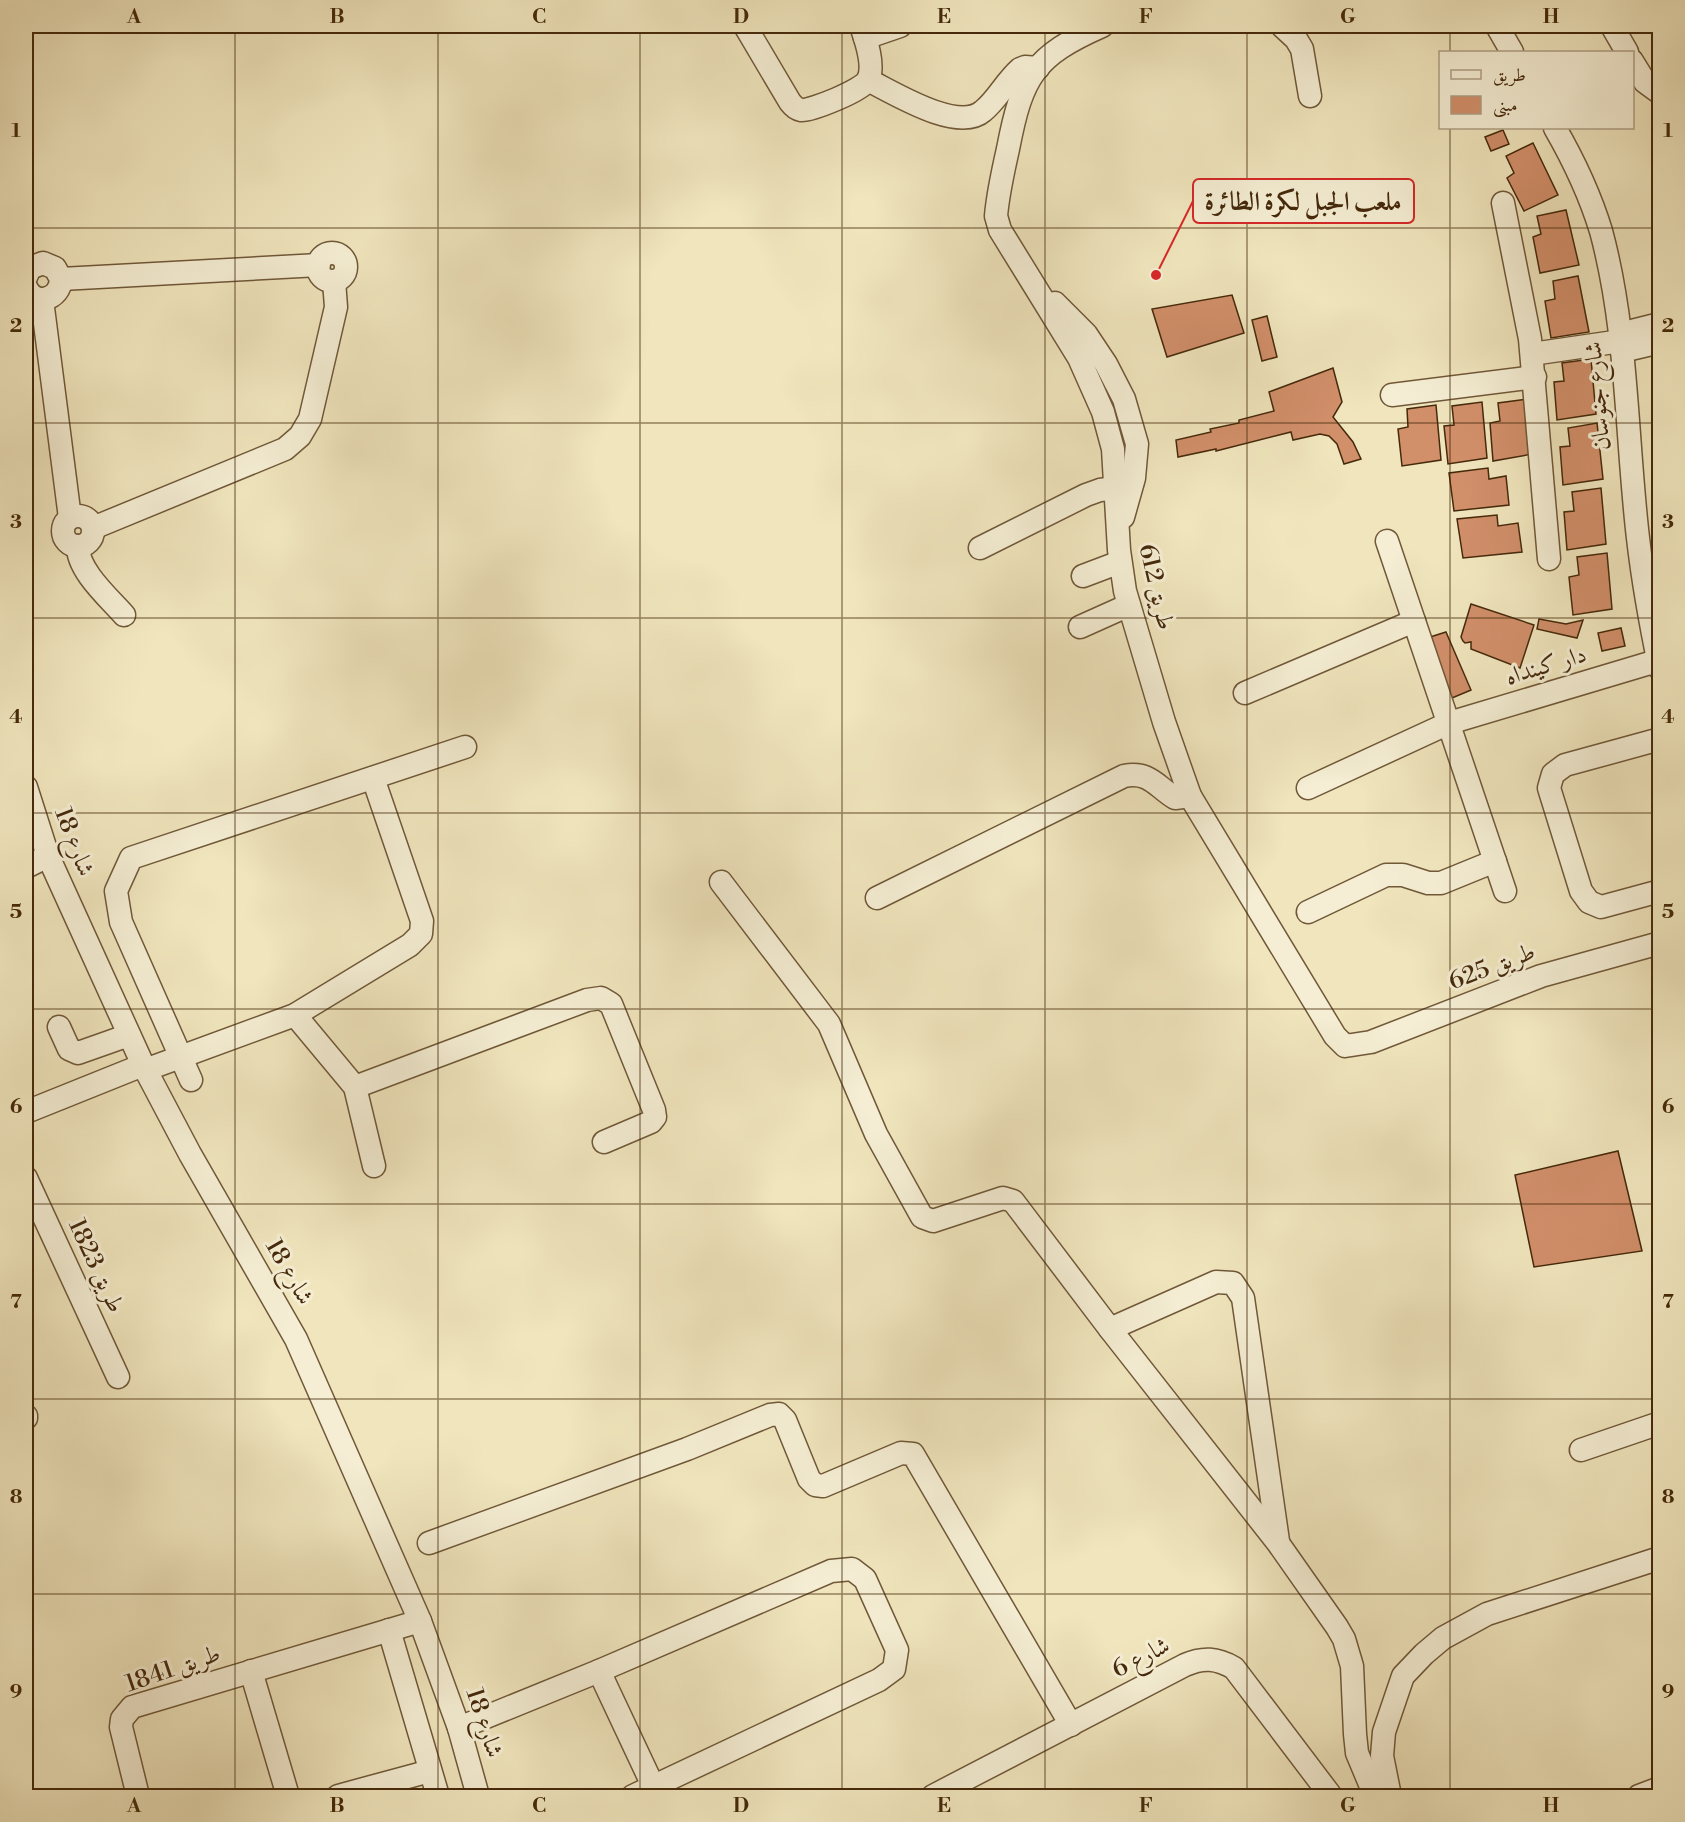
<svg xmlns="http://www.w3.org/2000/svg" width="1685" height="1822" viewBox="0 0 1685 1822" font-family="'Libre Bodoni',Amiri,serif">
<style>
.building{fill:#d18f6a;stroke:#45290b;stroke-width:1.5}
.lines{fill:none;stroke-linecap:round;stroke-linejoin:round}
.minor-casing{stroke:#705838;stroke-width:25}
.minor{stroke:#f5eed4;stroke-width:22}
.grid{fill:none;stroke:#45290b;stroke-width:1.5;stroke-opacity:0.55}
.labels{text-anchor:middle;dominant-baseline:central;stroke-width:6;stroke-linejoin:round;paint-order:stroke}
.street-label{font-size:24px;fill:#45290b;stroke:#f5eed4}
.leader{fill:none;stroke:#d62828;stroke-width:2}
.callout-dot{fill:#d62828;stroke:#f5eed4;stroke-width:2}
.callout{fill:#f5eed4;stroke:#d62828;stroke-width:2}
.callout-label{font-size:26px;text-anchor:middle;font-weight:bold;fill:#45290b}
.neatline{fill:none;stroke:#45290b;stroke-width:2}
.grid-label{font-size:20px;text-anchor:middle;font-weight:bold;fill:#45290b}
</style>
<rect width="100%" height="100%" fill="#f0e5bd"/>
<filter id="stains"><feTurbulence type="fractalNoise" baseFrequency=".00333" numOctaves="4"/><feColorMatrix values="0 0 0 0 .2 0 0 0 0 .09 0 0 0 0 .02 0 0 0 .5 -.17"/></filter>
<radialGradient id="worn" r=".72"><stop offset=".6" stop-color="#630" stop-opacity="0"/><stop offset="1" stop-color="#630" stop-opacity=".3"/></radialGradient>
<!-- building -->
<g class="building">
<path d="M1503 130 1509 144 1491 151 1485 137Z"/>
<path d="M1533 143 1558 195 1524 211 1507 178 1514 173 1506 156Z"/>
<path d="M1566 210 1579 265 1540 273 1533 237 1541 234 1537 216Z"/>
<path d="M1578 276 1589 332 1551 338 1545 301 1555 299 1553 281Z"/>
<path d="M1232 295 1244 333 1167 357 1152 309Z"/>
<path d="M1267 316 1277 357 1262 361 1252 320Z"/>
<path d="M1591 359 1596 414 1557 420 1554 382 1564 381 1562 363Z"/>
<path d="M1333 368 1342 402 1333 417 1353 442 1361 459 1344 464 1337 444 1329 436 1320 434 1293 440 1291 432 1216 451V449L1178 457 1176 440 1211 432 1210 429 1239 423V420L1274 411 1269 392Z"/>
<path d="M1527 399 1533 454 1493 461 1490 423 1500 421 1498 403Z"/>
<path d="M1482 402 1487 458 1448 464 1444 426 1454 425 1452 406Z"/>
<path d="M1436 405 1441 460 1402 466 1398 429 1408 427 1407 409Z"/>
<path d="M1597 423 1603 479 1563 485 1560 447 1570 446 1568 428Z"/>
<path d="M1488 468 1489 479 1506 476 1509 505 1454 511 1449 473Z"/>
<path d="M1601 488 1606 544 1567 550 1564 512 1574 511 1572 492Z"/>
<path d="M1497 515 1498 526 1518 523 1522 552 1463 558 1457 519Z"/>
<path d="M1607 553 1612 609 1573 615 1569 577 1579 575 1577 557Z"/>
<path d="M1471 604 1534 625 1520 668 1471 649V642L1465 643 1463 641 1461 637Z"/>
<path d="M1539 619 1566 624 1583 620 1577 638 1537 629Z"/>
<path d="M1621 628 1625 646 1602 651 1598 633Z"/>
<path d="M1446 632 1471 690 1452 698 1427 638Z"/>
<path d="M1618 1151 1642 1251 1534 1267 1515 1175Z"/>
</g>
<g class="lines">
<defs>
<g id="minor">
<path d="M745 26 790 102C793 106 796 109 801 110 811 111 863 90 868 80 875 66 866 40 861 26"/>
<path d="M1102 26C1034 56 1022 76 1008 149 1003 171 998 193 996 216L1000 230 1079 358 1103 412 1113 449 1119 550 1125 591 1164 722 1190 796 1335 1036 1345 1046 1371 1042 1541 976 1660 943"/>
<path d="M1282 26 1296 39 1302 49 1310 96"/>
<path d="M1497 26 1512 52"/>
<path d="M1612 26 1627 52"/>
<path d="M865 38 900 26"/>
<path d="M1632 61 1645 82 1660 93"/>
<path d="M868 80C894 93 958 133 983 111 997 100 1006 81 1020 69L1025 67 1038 68"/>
<path d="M1555 128C1574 161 1590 195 1601 231 1628 331 1626 436 1638 538 1643 582 1651 626 1660 669"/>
<path d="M1503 203 1530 339 1549 559"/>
<circle cx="332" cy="267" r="14"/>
<path d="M26 277 30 268 43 263 55 268 61 279C60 300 34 307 26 287"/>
<path d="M61 279 319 265"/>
<path d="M42 300 70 518"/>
<path d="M1055 303 1086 334 1106 364 1124 399 1137 444 1134 478 1123 517"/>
<path d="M1620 334 1660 324"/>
<path d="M1622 351 1660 342"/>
<path d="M1532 354 1621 341"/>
<path d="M1392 395 1535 377"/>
<circle cx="78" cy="531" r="15"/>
<path d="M93 528 285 449 300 436 310 419 336 307 334 281"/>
<path d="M1387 541 1505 891"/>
<path d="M78 546C77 570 109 598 124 615"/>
<path d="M980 548 1086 495 1100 490 1115 488"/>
<path d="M1083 576 1120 562"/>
<path d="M1080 627 1129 605"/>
<path d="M1245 693 1414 621"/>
<path d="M1660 739 1565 765 1553 774 1549 788 1581 891 1589 902 1601 907 1660 891"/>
<path d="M26 787 48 856 143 1065 190 1154 296 1339 420 1621 459 1728 478 1796"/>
<path d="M1308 788 1449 723 1660 660"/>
<path d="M26 867 48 856"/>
<path d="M721 882 829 1024 876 1134 922 1217 933 1221 1003 1198 1013 1201 1110 1329 1278 1543 1337 1627 1344 1639 1352 1666 1355 1734 1357 1753 1375 1796"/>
<path d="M877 898 1124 776C1149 771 1156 786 1175 798L1190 796"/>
<path d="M1308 912 1386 875H1403L1428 883H1441L1495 861"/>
<path d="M295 1015 355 1087 374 1166"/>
<path d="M59 1027 69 1049 78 1053 129 1035"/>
<path d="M145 1070 295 1015 410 945 421 934 422 921 373 778"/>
<path d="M191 1080 121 922 116 891 131 858 465 747"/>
<path d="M355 1087 587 1000 601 998 611 1004 654 1110 655 1117 651 1122 604 1142"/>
<path d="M26 1112 143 1065"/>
<path d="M26 1178 118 1377"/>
<path d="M1110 1329 1216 1282 1233 1283 1243 1298 1278 1541"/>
<path d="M26 1416V1418"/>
<path d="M1581 1450 1660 1423"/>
<path d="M429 1543 687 1449 770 1415 779 1414 785 1420 809 1479 815 1485 823 1486 901 1453 913 1454 1071 1725"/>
<path d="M389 1630 438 1796"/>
<path d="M251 1671 288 1796"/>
<path d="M599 1671 654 1788"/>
<path d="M459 1728 599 1671 831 1571 852 1569 865 1579 897 1650 894 1669 879 1680 633 1796"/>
<path d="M138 1796 121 1727 122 1719 132 1707 420 1621"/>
<path d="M338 1796 430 1771"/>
<path d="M933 1796 1185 1665C1203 1657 1217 1658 1234 1668L1331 1796"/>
<path d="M1390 1796 1382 1756 1384 1732 1403 1676 1424 1654 1443 1638 1487 1614 1660 1558"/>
<path d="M1639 1796 1660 1788"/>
</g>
</defs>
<!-- minor casing -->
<use href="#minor" class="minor-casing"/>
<!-- minor -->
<use href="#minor" class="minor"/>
</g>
<!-- grid -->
<path class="grid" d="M235 26V1796M438 26V1796M640 26V1796M842 26V1796M1045 26V1796M1247 26V1796M1450 26V52M1450 128V1796M26 228H1660M26 423H1660M26 618H1660M26 813H1660M26 1009H1660M26 1204H1660M26 1399H1660M26 1594H1660"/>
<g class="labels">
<!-- street labels -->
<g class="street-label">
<text transform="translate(1598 396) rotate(-95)">شارع جنوسان</text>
<text transform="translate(1156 587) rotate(77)">طريق 612</text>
<text transform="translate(1546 666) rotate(-17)">دار كينداه</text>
<text transform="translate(74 842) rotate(69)">شارع 18</text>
<text transform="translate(1492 967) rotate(-21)">طريق 625</text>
<text transform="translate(96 1266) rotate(65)">طريق 1823</text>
<text transform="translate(289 1272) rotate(60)">شارع 18</text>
<text transform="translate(1141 1658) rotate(-27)">شارع 6</text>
<text transform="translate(173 1669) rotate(-19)">طريق 1841</text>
<text transform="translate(484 1723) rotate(72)">شارع 18</text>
</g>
</g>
<!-- callouts -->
<path class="leader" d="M1156 275L1193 201"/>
<circle class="callout-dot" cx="1156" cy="275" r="6"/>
<rect class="callout" x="1193" y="179" width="221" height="44" rx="6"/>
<g class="callout-label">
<text x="1303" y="210">ملعب الجبل لكرة الطائرة</text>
</g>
<!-- margin -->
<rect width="1685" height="1822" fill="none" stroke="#f0e5bd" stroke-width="66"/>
<!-- legend -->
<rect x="1439" y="51" width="195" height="78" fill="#f5eed4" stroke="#af9f84" stroke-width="1.5"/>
<rect x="1451" y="70" width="30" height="9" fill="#f5eed4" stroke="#af9f84" stroke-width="1.5"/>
<text x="1493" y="81" font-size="18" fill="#45290b">طريق</text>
<rect x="1451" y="96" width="30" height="18" fill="#d18f6a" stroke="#af9f84" stroke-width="1.5"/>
<text x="1493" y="111" font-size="18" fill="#45290b">مبنى</text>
<rect x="33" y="33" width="1619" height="1756" class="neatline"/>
<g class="grid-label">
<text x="134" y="23">A</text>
<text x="337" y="23">B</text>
<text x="539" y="23">C</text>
<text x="741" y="23">D</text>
<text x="944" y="23">E</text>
<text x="1146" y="23">F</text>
<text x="1348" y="23">G</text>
<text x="1551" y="23">H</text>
<text x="16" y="137">1</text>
<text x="1668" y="137">1</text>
<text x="16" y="332">2</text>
<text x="1668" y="332">2</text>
<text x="16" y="528">3</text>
<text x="1668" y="528">3</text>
<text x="16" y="723">4</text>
<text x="1668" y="723">4</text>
<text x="16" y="918">5</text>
<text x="1668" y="918">5</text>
<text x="16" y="1113">6</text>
<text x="1668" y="1113">6</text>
<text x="16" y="1308">7</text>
<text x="1668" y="1308">7</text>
<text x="16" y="1503">8</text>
<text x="1668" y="1503">8</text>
<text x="16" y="1698">9</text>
<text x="1668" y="1698">9</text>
<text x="134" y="1812">A</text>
<text x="337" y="1812">B</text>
<text x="539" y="1812">C</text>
<text x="741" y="1812">D</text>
<text x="944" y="1812">E</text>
<text x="1146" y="1812">F</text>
<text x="1348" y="1812">G</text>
<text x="1551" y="1812">H</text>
</g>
<rect width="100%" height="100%" filter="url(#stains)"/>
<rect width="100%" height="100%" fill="url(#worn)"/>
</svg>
